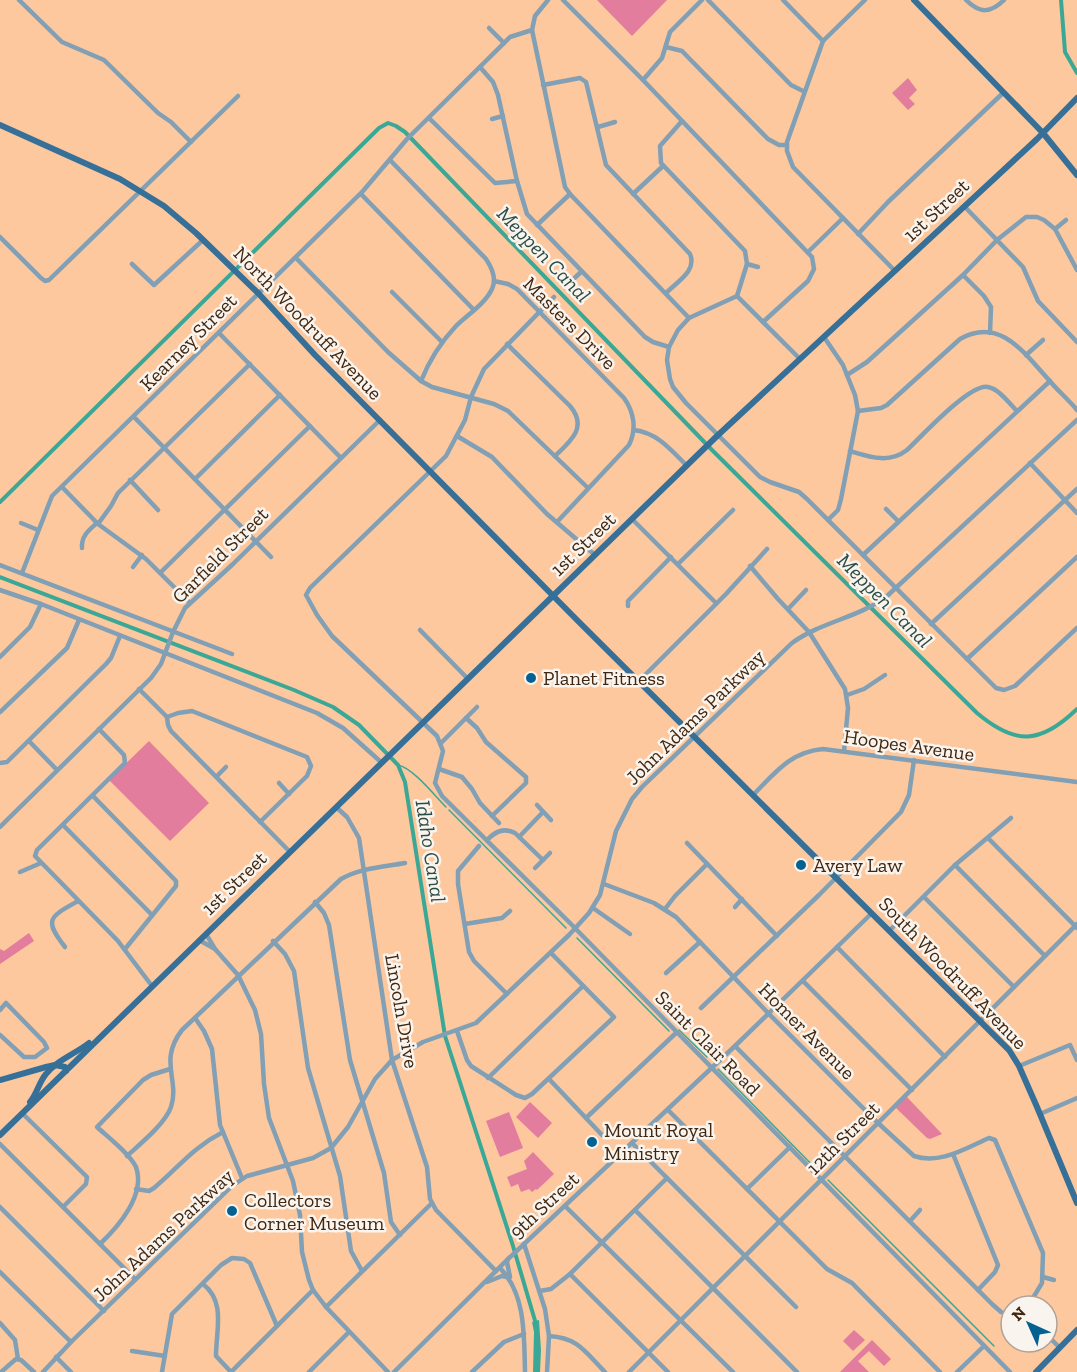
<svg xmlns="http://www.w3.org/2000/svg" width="1077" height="1372" viewBox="0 0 1077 1372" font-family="'Zilla Slab',serif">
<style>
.green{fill:#e37d9e}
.water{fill:#3ba897}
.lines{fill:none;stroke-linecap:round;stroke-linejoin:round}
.stream{stroke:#3ba897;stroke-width:1.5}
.canal{stroke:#3ba897;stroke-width:4}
.minor{stroke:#819fb5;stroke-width:4.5}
.major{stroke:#367098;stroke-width:6}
.poi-dot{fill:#046292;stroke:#faf4ee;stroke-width:2}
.labels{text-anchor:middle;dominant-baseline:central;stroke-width:5;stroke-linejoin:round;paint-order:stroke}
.street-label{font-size:20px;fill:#402711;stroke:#faf4ee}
.poi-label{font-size:20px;fill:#402711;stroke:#faf4ee;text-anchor:start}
.water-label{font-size:21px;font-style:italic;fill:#2c4d46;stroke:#faf4ee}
</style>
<rect width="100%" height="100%" fill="#fdc89d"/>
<!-- green -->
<g class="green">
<path d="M597 0H667L632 36Z"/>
<path d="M908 78 917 90 909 98 915 104 908 110 892 93Z"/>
<path d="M149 741 209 803 170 841 109 780Z"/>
<path d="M29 933 34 941 0 964V949L4 951Z"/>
<path d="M906 1096 942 1134 930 1139 927 1138 895 1107Z"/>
<path d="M530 1102 552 1123 538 1138 516 1117Z"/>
<path d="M509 1112 523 1148 500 1157 486 1121Z"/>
<path d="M533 1152 554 1174 537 1190 536 1189 532 1192 529 1189 521 1192 518 1184 511 1187 507 1177 527 1169 524 1161Z"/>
<path d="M854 1330 865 1340 853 1351 843 1341Z"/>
<path d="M872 1340 891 1359 884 1366 869 1351 858 1361 869 1372H840Z"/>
</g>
<!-- water -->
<path class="water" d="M539 1320 541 1350 540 1372H533L534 1332 532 1322Z"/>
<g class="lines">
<!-- stream -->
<g class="stream">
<path d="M398 765C413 768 435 796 446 807"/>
<path d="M449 810 566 928"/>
<path d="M577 938 669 1031"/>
<path d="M679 1030 707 1057"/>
<path d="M718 1069 819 1172"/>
<path d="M828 1180 994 1346"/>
</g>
<!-- canal -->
<g class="canal">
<path d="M1061 0 1065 52 1077 73"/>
<path d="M0 502 379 128 388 123 396 126 405 132 712 450 977 713C1015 745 1040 745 1077 709"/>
<path d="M0 577 294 690 333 707 359 725 398 765 405 782 445 1036 513 1246 536 1324"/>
</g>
<!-- minor -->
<g class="minor">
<path d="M19 0 62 42 104 60 158 113 171 122 191 142"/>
<path d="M548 0 535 16 532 30 565 187 570 194 689 318"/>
<path d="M563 0 643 80 812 257 814 269 808 281 763 322"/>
<path d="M708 0 791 85 803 91"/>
<path d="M783 0 823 41"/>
<path d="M865 0 823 41 787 142V151L793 167 895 271"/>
<path d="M966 0C980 14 991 13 1004 0"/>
<path d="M489 28 504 43"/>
<path d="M666 47 682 51 768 139 779 145H787"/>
<path d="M480 67 493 82 498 95 517 181 527 214 645 337 653 342 669 347"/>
<path d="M643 80 662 58 670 32 702 0"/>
<path d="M543 85 580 78 586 82 606 165 690 254C697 271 678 281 666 293"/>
<path d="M429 118 495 183 517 181"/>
<path d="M492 119 503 116"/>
<path d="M682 121 660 146 661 163 745 251 747 264 737 296"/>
<path d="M598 127 615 122"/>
<path d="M390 160 486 259C492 268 497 279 492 289 485 304 467 315 456 326 441 342 429 361 421 381"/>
<path d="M361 194 474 310"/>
<path d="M633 194 663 166"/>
<path d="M964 206 1023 267 1038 301 1077 342"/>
<path d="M537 225 570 194"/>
<path d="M1055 229 1066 220"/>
<path d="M858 234 888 202 1003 93"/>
<path d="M0 237 41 278 45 281 49 280 238 96"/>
<path d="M808 252 843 218"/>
<path d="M296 258 388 352 421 381 432 387 494 404 508 411 588 488"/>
<path d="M132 264 154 285 203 240"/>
<path d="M747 264 758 267"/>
<path d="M963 275 984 296 991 307 990 333"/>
<path d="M494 281 508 284 517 289 624 398C634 412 637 429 629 445L557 522"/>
<path d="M565 287 581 272"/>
<path d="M392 292 442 342"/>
<path d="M737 296 689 318 678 330 669 347 667 360 670 379 673 387 686 403 760 477 770 482 799 492 807 499 996 688 1004 690 1015 686 1077 628"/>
<path d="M737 296 800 359"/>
<path d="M554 297 484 369 471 397 465 420 446 456 310 588 306 595 317 615 332 636 437 736 443 751 435 783 442 796 570 923 1010 1372"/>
<path d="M220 334 341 458"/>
<path d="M824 337 843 365 855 395 858 411 841 499 838 510 828 520"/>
<path d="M507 344 570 406C588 427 571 441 555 456"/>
<path d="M1026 355 1043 340"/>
<path d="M847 375 867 362 963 275 997 240 1026 217H1037L1044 220 1055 229 1077 270"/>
<path d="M858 411 881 408 887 405 960 339C1000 316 1025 354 1048 379 1057 390 1068 399 1077 410"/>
<path d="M134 417 271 557"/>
<path d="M634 430C658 433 671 450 687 466"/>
<path d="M457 436 492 457 547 514 595 555"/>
<path d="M850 451C870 457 889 464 907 450 921 437 970 383 988 387 999 389 1009 403 1017 411"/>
<path d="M1030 463 1077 513"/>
<path d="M195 479 280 395"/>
<path d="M130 480 158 510"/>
<path d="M62 487 98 524 146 559 190 603"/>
<path d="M886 509 898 521"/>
<path d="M632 519 716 603"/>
<path d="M21 523 38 530"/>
<path d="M98 524 111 506 118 493 250 364"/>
<path d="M82 548C81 536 89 530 97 523"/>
<path d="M863 555 1050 381"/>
<path d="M678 564 733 510"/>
<path d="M0 565 232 654"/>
<path d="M750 566 778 599 809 632 845 689 848 708 844 751"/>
<path d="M133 567 142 555"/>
<path d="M161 572 310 426"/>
<path d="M22 573 52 496 363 191 407 139 510 37 532 30"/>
<path d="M0 590 41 604 317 713 343 728 382 763"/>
<path d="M628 606V601L671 557"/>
<path d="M788 609 806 590"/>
<path d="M931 624 1077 489"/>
<path d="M420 630 468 679"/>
<path d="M0 657 30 627 41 604"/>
<path d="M967 659 1077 557"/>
<path d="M639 681 726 594 767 549"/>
<path d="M139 689 167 717 168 725 171 731 290 852"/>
<path d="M847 695 864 689 885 675"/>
<path d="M0 712 67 648 79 620"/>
<path d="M167 717 178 713 192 711 307 757 311 766 307 776 260 822"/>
<path d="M466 718 477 728 486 742 526 777V783L492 816"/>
<path d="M99 729 124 755 125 763 37 850 35 856 118 941 152 986"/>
<path d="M29 741 57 770"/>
<path d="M441 743 477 707"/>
<path d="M0 763 7 762 106 664 111 658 120 636"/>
<path d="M439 769 462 777 472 789 480 803 499 823"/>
<path d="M217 776 226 767"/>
<path d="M279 783 289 794"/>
<path d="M753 795C775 773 790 752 823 749L1077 782"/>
<path d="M93 796 176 881V886L125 949"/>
<path d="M537 805 551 820"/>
<path d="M336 807 347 817 359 838 392 1060 427 1167 430 1199 436 1210 496 1271"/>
<path d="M63 825 152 915"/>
<path d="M0 827 151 678 161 664 173 632 185 608 233 564 380 420"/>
<path d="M519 837 543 812"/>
<path d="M988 838 1077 928"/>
<path d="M487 840C495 832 503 827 515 833L543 860"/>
<path d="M687 843 777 936"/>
<path d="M479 846 458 871V884L469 952 474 961 507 994"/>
<path d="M955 865 1045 956"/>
<path d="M535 868 550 853"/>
<path d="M20 872 41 863"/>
<path d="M604 884 654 903 676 917 769 1014 878 1123 914 1156C940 1165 966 1148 989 1138L995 1140 1043 1253 1042 1283 1028 1306"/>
<path d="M924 897 1014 987"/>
<path d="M315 902 324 913 329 925 350 1060 384 1173 391 1222 400 1235"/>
<path d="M735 907 742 899"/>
<path d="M593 908 630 934"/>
<path d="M665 909 675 896 707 864"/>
<path d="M465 924 502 918 510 911"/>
<path d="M890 930 955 865 1011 818"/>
<path d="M206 934 215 949 238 975 255 1010 261 1034 264 1084 269 1118 293 1181 300 1215 302 1252 309 1280 313 1290 326 1307 388 1372"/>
<path d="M199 940 215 949"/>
<path d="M273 941 285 954 294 971 308 1068 340 1176 351 1251 362 1271"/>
<path d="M65 947C43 919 50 917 78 901"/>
<path d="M837 947 945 1057"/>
<path d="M666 973 700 942"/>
<path d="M803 981 912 1090"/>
<path d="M701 1008 819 895 901 812 909 795 914 760"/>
<path d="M0 1010 6 1003 44 1042 47 1048 35 1057H24L0 1035"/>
<path d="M195 1018 204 1031 212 1049 220 1125 242 1178"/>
<path d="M457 1031 467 1060 471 1066 516 1095 525 1098 532 1094 614 1017 551 953"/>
<path d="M735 1046 992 1304 1001 1312 1011 1316"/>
<path d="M1019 1066 1070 1045 1077 1060"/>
<path d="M488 1078 583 986"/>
<path d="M549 1079 602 1135"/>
<path d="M668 1110 827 1269 852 1283 940 1372"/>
<path d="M22 1113 87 1177 86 1184 63 1207"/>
<path d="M1040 1114 1077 1098"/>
<path d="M586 1118 676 1033"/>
<path d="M632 1143 796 1307"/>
<path d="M0 1144 135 1279"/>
<path d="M953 1154 998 1265 995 1272 978 1290"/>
<path d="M127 1156C140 1144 165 1124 171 1107 180 1080 158 1061 182 1030L341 879C360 868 384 867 405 863"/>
<path d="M136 1189 149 1191 154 1188C180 1166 192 1148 223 1132"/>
<path d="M747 1189 790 1147"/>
<path d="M565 1206 733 1372"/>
<path d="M0 1207 104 1311"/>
<path d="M635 1210 797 1372"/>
<path d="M910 1221 920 1210"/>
<path d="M100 1244C118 1227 146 1195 136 1167 130 1154 108 1137 97 1127L143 1080 151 1075 170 1069"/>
<path d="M524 1244 545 1309 549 1336 547 1372"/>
<path d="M508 1259 507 1262 510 1277"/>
<path d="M500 1268C526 1294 524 1337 525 1372"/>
<path d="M0 1272 71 1342"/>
<path d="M570 1274 668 1372"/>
<path d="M1043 1277 1054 1280"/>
<path d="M487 1282 502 1276 507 1277"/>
<path d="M203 1284C226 1302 216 1330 216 1356L231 1372"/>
<path d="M540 1291 551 1289 570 1274 667 1178"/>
<path d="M326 1307 432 1203"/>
<path d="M0 1323 15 1340 18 1359"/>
<path d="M1047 1335 1060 1348"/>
<path d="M549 1336C579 1338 585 1352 605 1372"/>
<path d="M132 1351 165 1356"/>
<path d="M56 1357 71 1372"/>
<path d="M1 1372 16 1359 21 1360 34 1372"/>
<path d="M43 1372 71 1342 232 1186 247 1176 313 1158 331 1148 348 1127 375 1079 392 1060 423 1042 476 1023 569 935 589 913 600 895 616 831 632 799 642 787 792 643C821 622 857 618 886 597L1077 420"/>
<path d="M162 1372 172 1314 221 1265 232 1258 244 1259 250 1263 277 1326"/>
<path d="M231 1372 313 1290"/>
<path d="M309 1372 349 1332"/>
<path d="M394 1372 508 1259 735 1046 872 913"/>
<path d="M472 1372 504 1342 524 1334"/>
<path d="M629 1372 1077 924"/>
<path d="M957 1372 984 1346"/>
</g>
<!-- major -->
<g class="major">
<path d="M914 0 1043 133 1077 175"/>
<path d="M0 125 120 179 164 206 196 233 259 294 315 355 579 622 1009 1050 1019 1066 1037 1107 1077 1203"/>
<path d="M0 1080 46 1067 55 1065 65 1067 66 1071"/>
<path d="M30 1102C37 1094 39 1082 46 1074 57 1060 75 1054 89 1043"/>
<path d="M0 1135 717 436 1037 139 1077 98"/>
<path d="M1036 1372 1077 1330"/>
</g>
</g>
<!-- markers -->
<g class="poi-dot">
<circle cx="531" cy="678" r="6"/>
<circle cx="801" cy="865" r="6"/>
<circle cx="592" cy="1142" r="6"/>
<circle cx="232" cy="1211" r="6"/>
</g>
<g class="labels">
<!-- street labels -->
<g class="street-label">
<text transform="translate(936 210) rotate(-43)">1st Street</text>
<text transform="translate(308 323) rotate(46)">North Woodruff Avenue</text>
<text transform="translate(570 323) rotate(45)">Masters Drive</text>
<text transform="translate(188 342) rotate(-45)">Kearney Street</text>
<text transform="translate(583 544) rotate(-44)">1st Street</text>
<text transform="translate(220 555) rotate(-45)">Garfield Street</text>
<text transform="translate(695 717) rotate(-44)">John Adams Parkway</text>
<text transform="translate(909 745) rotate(8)">Hoopes Avenue</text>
<text transform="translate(234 883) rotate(-44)">1st Street</text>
<text transform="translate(953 973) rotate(46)">South Woodruff Avenue</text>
<text transform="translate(402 1011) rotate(80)">Lincoln Drive</text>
<text transform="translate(807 1031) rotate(45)">Homer Avenue</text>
<text transform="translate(708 1043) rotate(45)">Saint Clair Road</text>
<text transform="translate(843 1138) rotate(-45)">12th Street</text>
<text transform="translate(544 1205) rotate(-43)">9th Street</text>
<text transform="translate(163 1235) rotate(-43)">John Adams Parkway</text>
</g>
<!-- poi labels -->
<g class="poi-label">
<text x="543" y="678">Planet Fitness</text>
<text x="813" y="865">Avery Law</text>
<text x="604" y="1130">Mount Royal<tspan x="604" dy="23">Ministry</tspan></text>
<text x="244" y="1200">Collectors<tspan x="244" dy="23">Corner Museum</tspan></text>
</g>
<!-- water labels -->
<g class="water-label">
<text transform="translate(544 254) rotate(46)">Meppen Canal</text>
<text transform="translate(885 600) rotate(45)">Meppen Canal</text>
<text transform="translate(431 851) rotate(81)">Idaho Canal</text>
</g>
</g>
<!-- north arrow -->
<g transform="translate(1029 1324) rotate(315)"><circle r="28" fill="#faf4ee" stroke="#b0a296" stroke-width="1.5"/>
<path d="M0-4.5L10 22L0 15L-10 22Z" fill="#046292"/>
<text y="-9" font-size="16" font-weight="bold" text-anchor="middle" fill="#402711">N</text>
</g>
</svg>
